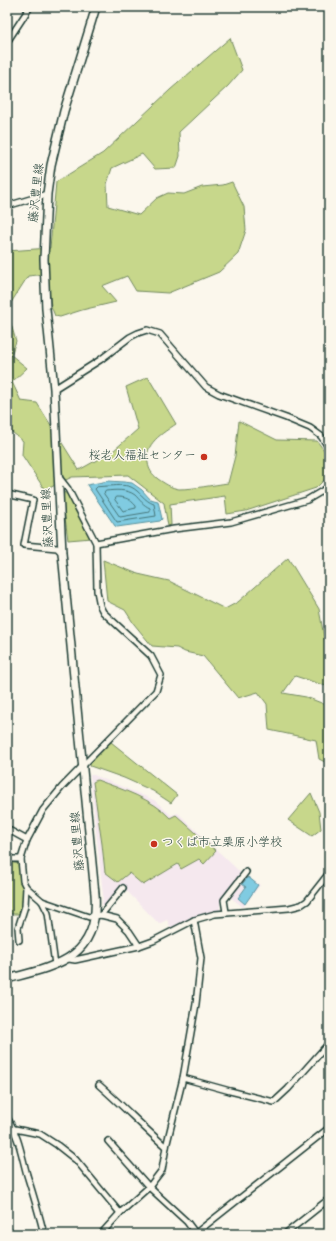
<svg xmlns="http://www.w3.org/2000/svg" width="336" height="1241" viewBox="0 0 336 1241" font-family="'Gochi Hand','Klee One',sans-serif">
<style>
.built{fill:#f5e8ee}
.green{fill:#c7d78b;stroke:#738a60}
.water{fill:#80cbe1;stroke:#59929c}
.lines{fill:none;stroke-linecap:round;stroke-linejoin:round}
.shore{stroke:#467679;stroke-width:1}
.minor-casing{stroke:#1f3d34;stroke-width:8}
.secondary-casing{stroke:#1f3d34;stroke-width:10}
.minor{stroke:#fbf7ec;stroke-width:5}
.secondary{stroke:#fbf7ec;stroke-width:7}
.poi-dot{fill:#c8321e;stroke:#fbf7ec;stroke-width:1.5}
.labels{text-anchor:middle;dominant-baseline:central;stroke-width:3;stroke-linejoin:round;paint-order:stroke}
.street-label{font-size:12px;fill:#1f3d34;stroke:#fbf7ec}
.poi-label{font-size:12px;fill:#1f3d34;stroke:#fbf7ec;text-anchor:end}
</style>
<rect width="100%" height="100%" fill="#fbf7ec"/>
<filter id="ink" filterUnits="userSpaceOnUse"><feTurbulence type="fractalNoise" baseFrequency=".025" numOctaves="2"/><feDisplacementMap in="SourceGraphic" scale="8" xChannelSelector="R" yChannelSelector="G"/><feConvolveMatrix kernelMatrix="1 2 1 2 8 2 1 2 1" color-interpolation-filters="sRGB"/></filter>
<g filter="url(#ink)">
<!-- built -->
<path class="built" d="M90 775H94L154 800 171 815 178 813 241 873 260 885 243 907 226 894 220 902V910L199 916 171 928 167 920 159 924 122 886 106 905H102L103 894Z"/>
<!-- green -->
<g class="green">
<path d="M230 38 242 70 228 86 179 132 180 156 176 168 155 169 142 154 112 168 107 184 108 206 139 215 157 198 168 193 184 194 202 187 223 185 232 182 244 207 246 230 238 254 219 272 168 293 136 291 127 276 102 286 116 302 82 310 60 317 55 316 51 306 47 274 28 276 7 309V251L50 248 56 182 103 153 170 90Z"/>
<path d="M7 311 16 341 11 355 27 368 12 382 21 401 37 403 79 470 113 451 138 429 126 387 148 377 176 424C163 433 143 444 148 463 149 470 152 474 158 479 164 483 171 488 179 489 194 489 213 485 228 483L235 456 239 421 277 440 317 441 329 457V475L316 488 246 511 227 514 225 496 170 504 171 525 168 526 164 503 128 475 72 477 45 490 22 455 23 441 7 428Z"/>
<path d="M64 492 67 494 92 538 68 540 63 502Z"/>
<path d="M288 558 319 609 324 637 329 653V683L326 686 295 676 283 693 306 697 329 706V764L319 759 316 740 269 730 267 704 258 692 238 698 203 656 185 652 177 648 152 646 134 624 125 610 107 601 103 560 138 574 169 581 225 609 238 602Z"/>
<path d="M111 742 177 795 171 803 153 791 124 778 90 766 91 762Z"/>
<path d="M97 780C121 789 153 799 170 818L176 815 216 851 204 864 199 859 181 869 178 864 143 885 129 873 118 882 105 872 102 844 93 782Z"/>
<path d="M311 793 319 812 321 829 312 836 288 820Z"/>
<path d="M7 862 20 864V876L24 888V899L20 914H7Z"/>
</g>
<!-- water -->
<g class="water">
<path d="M108 481 124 482 132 483 142 490 150 499 158 501 162 519 160 521 117 527 115 526 87 485Z"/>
<path d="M248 877 258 885 245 904 238 898 246 887 242 884Z"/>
</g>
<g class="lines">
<!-- shore -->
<g class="shore">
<path d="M108 486C115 486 124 484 131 487 140 491 144 501 154 504L156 516 117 522 95 489 97 487Z"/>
<path d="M106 491C115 490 127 489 135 495 140 500 143 505 150 508V512L120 517 104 494Z"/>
<path d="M117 497C126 497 130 499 136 506V508L123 511 115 500Z"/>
</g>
<defs>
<g id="minor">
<path d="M7 42 30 7"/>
<path d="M7 206 47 194"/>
<path d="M54 389 100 360 130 337 138 333 147 330 160 334 206 387 219 394 286 418 310 428 321 436 329 448"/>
<path d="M7 494 33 500 24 545 57 548 62 553"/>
<path d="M96 543 174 529 231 522 307 500 329 487"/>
<path d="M7 829 27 840"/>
<path d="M7 859H21"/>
<path d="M42 901 89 917 101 915 117 919 129 931 139 946"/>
<path d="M226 912 224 900 246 872"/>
<path d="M101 915 123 888"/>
<path d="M19 940 18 928 25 906 26 887"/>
<path d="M69 959 75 960 139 946 153 941 194 920 215 914 289 908 301 905 307 901 329 873"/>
<path d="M55 965 48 913 42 901 26 887 23 881 21 859 27 840 43 810 62 787 156 691 161 675 151 656 103 612 100 606 97 591 96 543 68 489 58 476"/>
<path d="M183 1078 230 1091 274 1102 288 1089 329 1043"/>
<path d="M99 1085C122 1105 143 1127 166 1147"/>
<path d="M7 1117C19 1137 21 1153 27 1175 33 1194 39 1214 44 1234"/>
<path d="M15 1129 40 1134 57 1145 76 1160 120 1213"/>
<path d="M108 1141 149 1187 187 1222 196 1234"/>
<path d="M196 1233 329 1128"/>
<path d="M101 1234 120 1213 149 1187 162 1170 166 1147 183 1078 196 1004 201 958 194 920"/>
<path d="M285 1234 329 1199"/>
</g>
<path id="secondary" d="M7 979C57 966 100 958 95 894L62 553 54 389 46 309 44 259 47 194 51 165 64 111 96 7"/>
</defs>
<!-- minor casing -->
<use href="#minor" class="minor-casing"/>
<!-- secondary casing -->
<use href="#secondary" class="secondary-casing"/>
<!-- minor -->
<use href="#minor" class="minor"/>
<!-- secondary -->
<use href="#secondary" class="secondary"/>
</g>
</g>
<!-- markers -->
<g class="poi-dot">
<circle cx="204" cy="457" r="4"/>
<circle cx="154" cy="844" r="4"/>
</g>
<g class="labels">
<!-- street labels -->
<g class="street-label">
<text transform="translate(38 193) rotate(-84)">藤沢豊里線</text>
<text transform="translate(49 518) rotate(-93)">藤沢豊里線</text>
<text transform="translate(79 841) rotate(-95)">藤沢豊里線</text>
</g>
<!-- poi labels -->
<g class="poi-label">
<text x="196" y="457">桜老人福祉センター</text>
<text x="162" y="844" text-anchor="start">つくば市立栗原小学校</text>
</g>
</g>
<!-- margin -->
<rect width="336" height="1241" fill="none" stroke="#fbf7ec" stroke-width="24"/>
<rect x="12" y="12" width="312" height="1217" fill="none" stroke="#1f3d34" stroke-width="1.5" filter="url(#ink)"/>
</svg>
